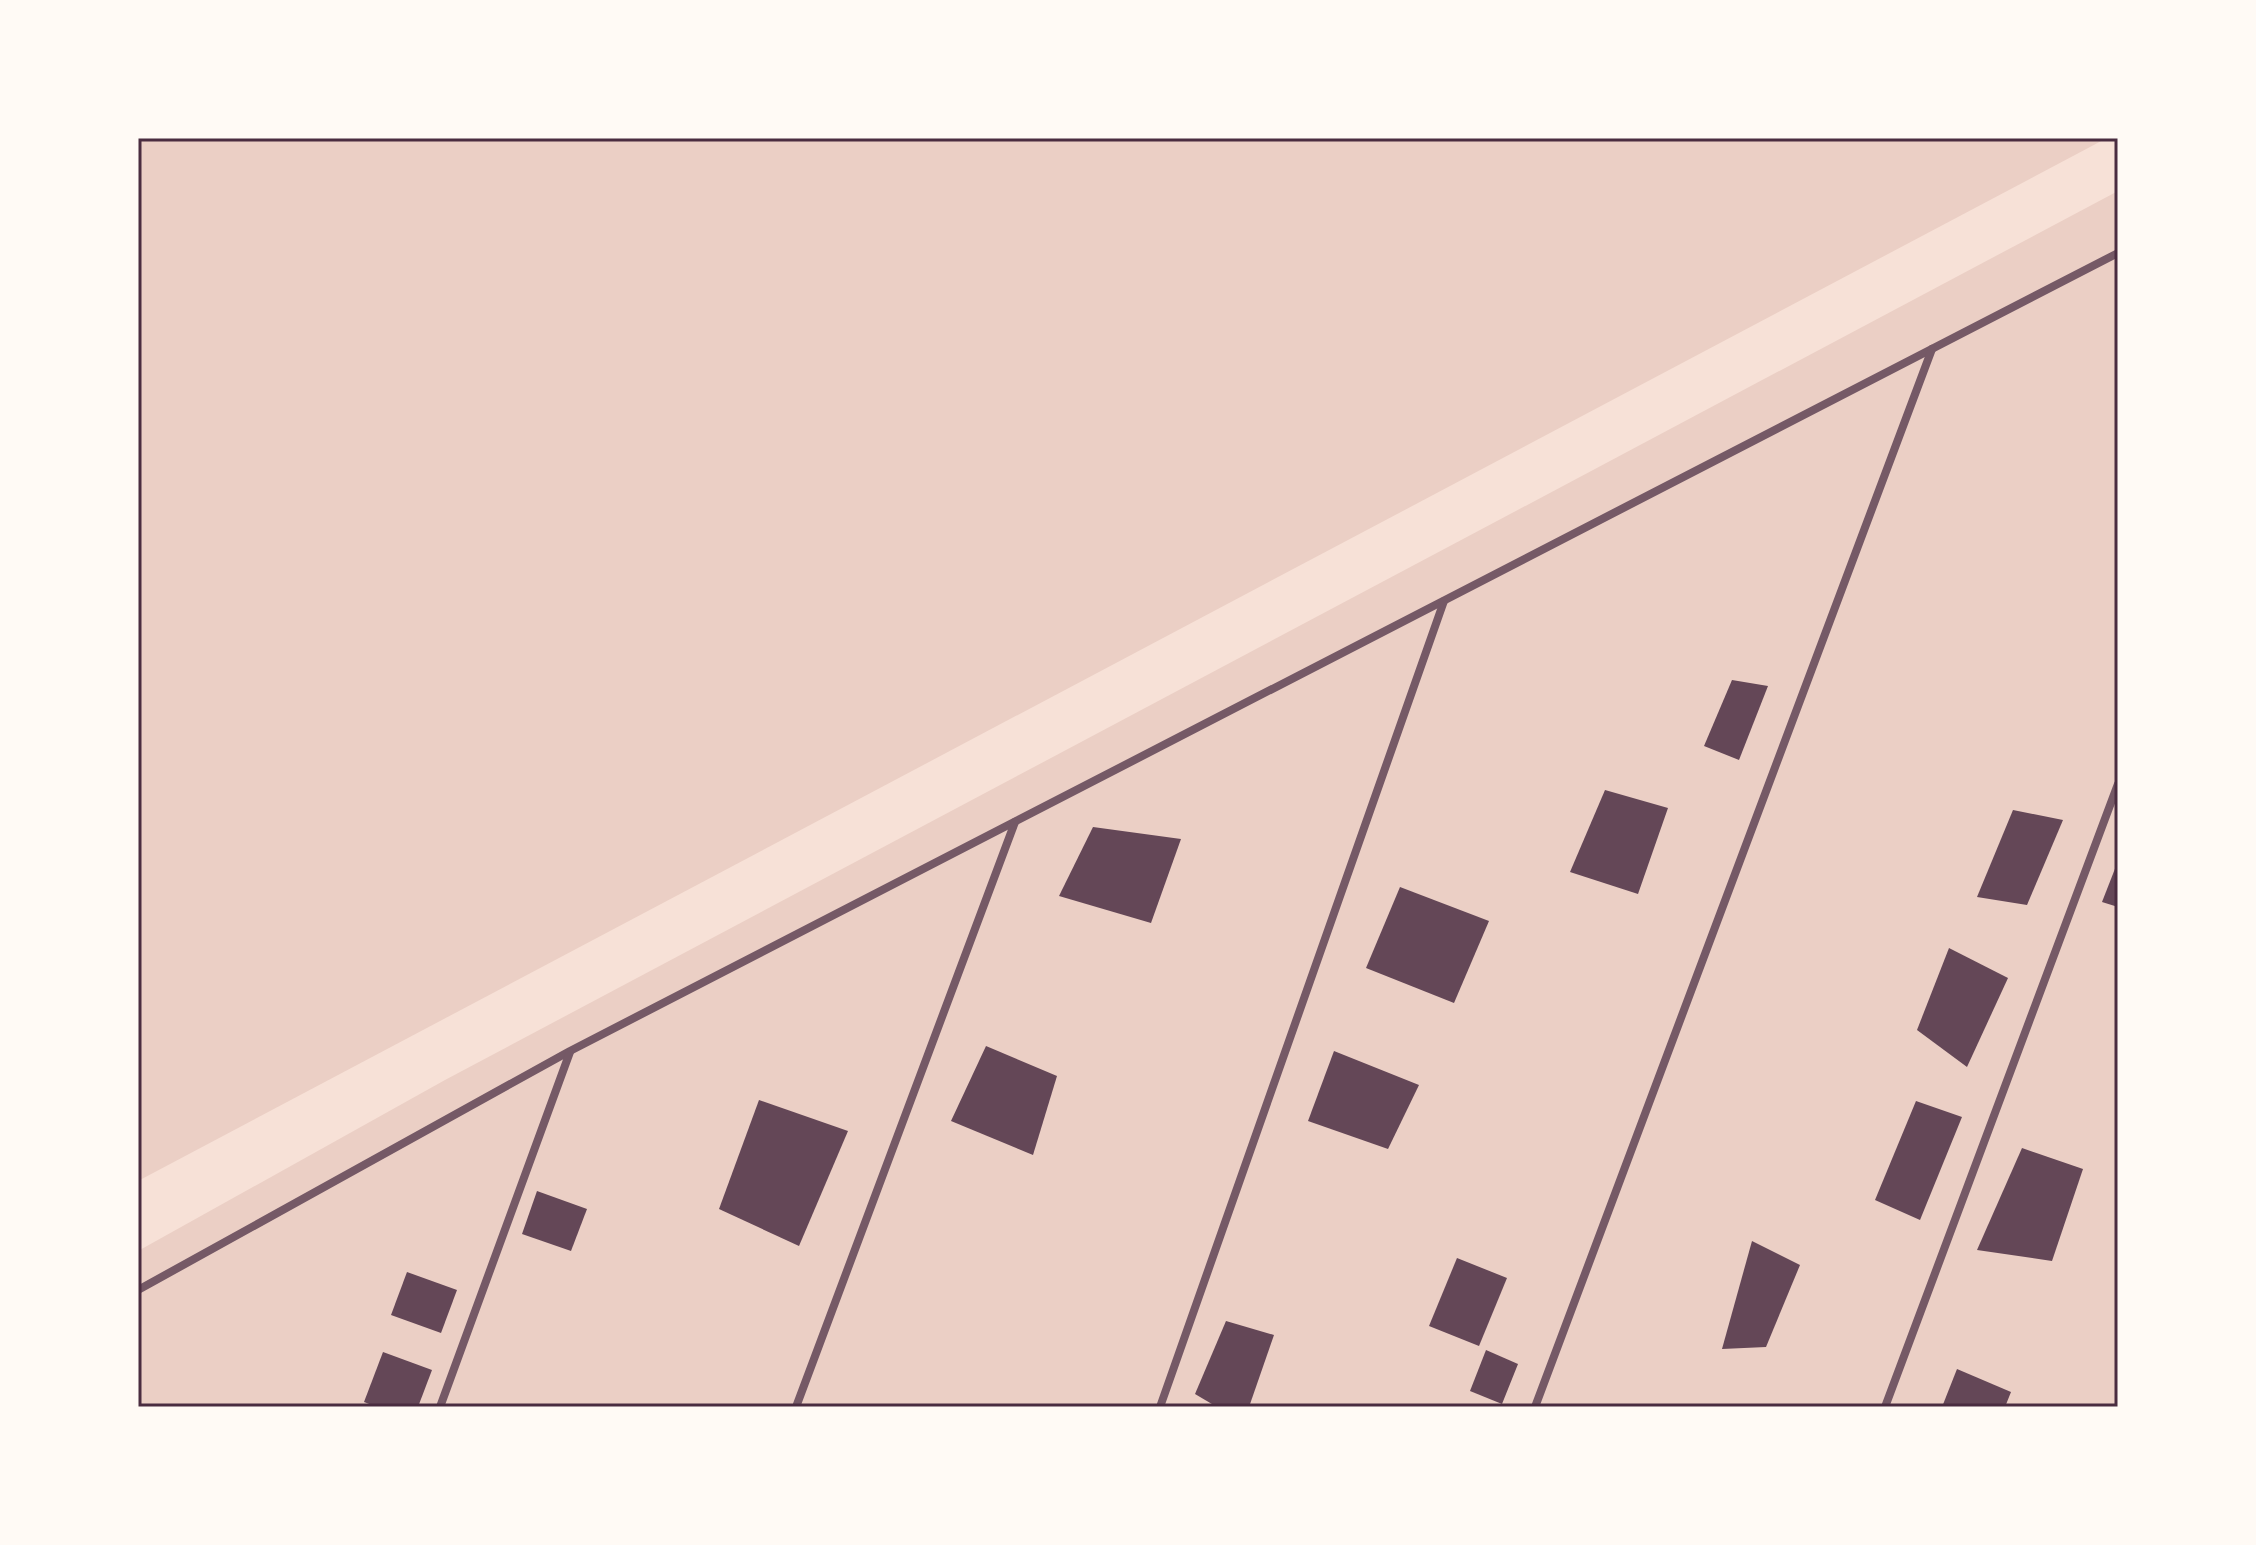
<svg xmlns="http://www.w3.org/2000/svg" width="2256" height="1545" viewBox="0 0 2256 1545" font-family="'Roboto Serif',serif">
<style>
.green{fill:#ebcfc5}
.building{fill:#644757}
.lines{fill:none;stroke-linecap:round;stroke-linejoin:round}
.minor{stroke:#755966;stroke-width:8}
.neatline{fill:none;stroke:#4a2c40;stroke-width:3}
</style>
<rect width="100%" height="100%" fill="#f7e1d7"/>
<!-- green -->
<g class="green">
<path d="M138 138H2107L138 1181Z"/>
<path d="M2118 191V1407H138V1251L445 1080Z"/>
</g>
<!-- building -->
<g class="building">
<path d="M1732 680 1768 686 1739 760 1704 746Z"/>
<path d="M1605 790 1668 808 1638 894 1570 872Z"/>
<path d="M2013 810 2063 820 2027 905 1977 897Z"/>
<path d="M1093 827 1181 839 1151 923 1059 896Z"/>
<path d="M2118 861V907L2102 902Z"/>
<path d="M1400 887 1489 921 1454 1003 1366 968Z"/>
<path d="M1949 948 2008 978 1967 1067 1917 1030Z"/>
<path d="M986 1046 1057 1076 1033 1155 951 1121Z"/>
<path d="M1334 1051 1419 1085 1388 1149 1308 1121Z"/>
<path d="M759 1100 848 1131 799 1246 719 1209Z"/>
<path d="M1916 1101 1962 1117 1920 1220 1875 1200Z"/>
<path d="M2022 1148 2083 1169 2052 1261 1977 1250Z"/>
<path d="M537 1191 587 1209 571 1251 522 1234Z"/>
<path d="M1752 1241 1800 1265 1766 1347 1722 1349Z"/>
<path d="M1457 1258 1507 1278 1479 1346 1429 1326Z"/>
<path d="M407 1272 457 1290 441 1333 391 1315Z"/>
<path d="M1226 1321 1274 1335 1249 1407H1217L1195 1394Z"/>
<path d="M1486 1350 1518 1364 1502 1404 1470 1391Z"/>
<path d="M383 1352 432 1370 418 1407H377L364 1402Z"/>
<path d="M1957 1369 2011 1392 2005 1407H1942Z"/>
</g>
<g class="lines">
<!-- minor -->
<g class="minor">
<path d="M138 1290 570 1051 2118 253"/>
<path d="M440 1407 570 1052"/>
<path d="M796 1407 1015 822"/>
<path d="M1160 1407 1444 601"/>
<path d="M1535 1407 1932 349"/>
<path d="M1885 1407 2118 784"/>
</g>
</g>
<!-- border -->
<rect width="2256" height="1545" fill="none" stroke="#fffaf5" stroke-width="280"/>
<rect x="140" y="140" width="1976" height="1265" class="neatline"/>
</svg>
